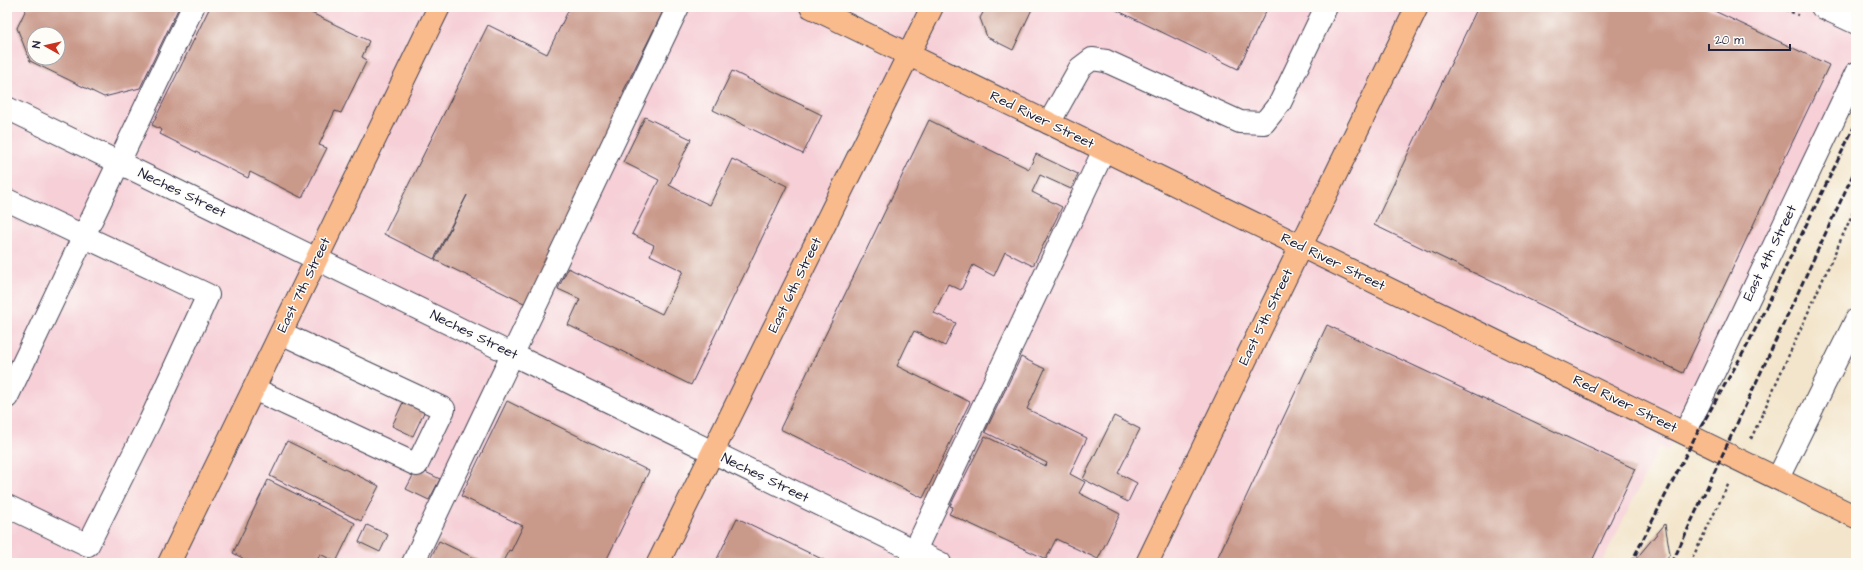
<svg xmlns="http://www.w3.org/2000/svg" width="1863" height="570" viewBox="0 0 1863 570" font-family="'Architects Daughter',sans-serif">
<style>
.built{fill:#f6cfd7;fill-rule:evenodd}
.building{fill:#c9998a;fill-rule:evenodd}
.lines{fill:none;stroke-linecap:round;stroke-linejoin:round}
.minor-casing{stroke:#413f51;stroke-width:24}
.major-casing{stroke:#413f51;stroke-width:24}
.path{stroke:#413f51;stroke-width:2.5;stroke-dasharray:3 3;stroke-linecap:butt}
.minor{stroke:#fff;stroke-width:22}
.major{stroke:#fabb8c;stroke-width:22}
.rail{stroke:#22223b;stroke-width:3;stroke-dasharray:6 3;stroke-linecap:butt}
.labels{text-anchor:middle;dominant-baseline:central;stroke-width:3;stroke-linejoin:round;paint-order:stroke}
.street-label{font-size:14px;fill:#22223b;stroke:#fdfcf7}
</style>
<rect width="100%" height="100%" fill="#fdfcf7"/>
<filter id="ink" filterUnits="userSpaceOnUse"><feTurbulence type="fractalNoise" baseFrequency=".025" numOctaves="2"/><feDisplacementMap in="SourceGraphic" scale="8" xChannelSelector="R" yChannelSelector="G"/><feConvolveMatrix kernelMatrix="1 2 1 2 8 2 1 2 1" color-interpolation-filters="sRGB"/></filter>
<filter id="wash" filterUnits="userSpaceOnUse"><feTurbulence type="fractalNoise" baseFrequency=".012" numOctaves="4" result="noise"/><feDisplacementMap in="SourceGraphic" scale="16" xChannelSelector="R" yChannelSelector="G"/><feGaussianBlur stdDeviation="0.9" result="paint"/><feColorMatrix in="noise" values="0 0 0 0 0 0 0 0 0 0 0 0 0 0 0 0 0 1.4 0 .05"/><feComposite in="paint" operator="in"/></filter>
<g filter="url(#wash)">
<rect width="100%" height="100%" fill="#f3e5cb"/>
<!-- built -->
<path class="built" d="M7 7H1856V56L1668 451 1659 447 1602 563H7ZM34 34H58V58H34Z"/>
<g id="blocks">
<!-- building -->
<g class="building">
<path d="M27 7H179L140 88 104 97 30 61 17 28ZM34 34H58V58H34Z"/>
<path d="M210 7H299L369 41 362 57 367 60 341 113 335 111 319 145 327 148 302 198 250 172 248 178 160 134 162 130 152 125Z"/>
<path d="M570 7H665L623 92 630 95 528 305 435 260 467 195 434 259 384 234 488 25 547 54Z"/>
<path d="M986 7H1033L1013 50 987 37 980 18Z"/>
<path d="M1110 7H1268L1238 69Z"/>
<path d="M1478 7H1706L1829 65 1683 373 1374 225Z"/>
<path d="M732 71 822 115 803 154 713 110Z"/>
<path d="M645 117 691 139 669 185 680 191 710 205 732 159 787 186 691 385 568 325 580 299 558 289 568 268 662 314 683 271 650 255 654 245 632 234 659 180 623 162Z"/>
<path d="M929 120 1029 169 1036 154 1078 174 1071 189 1040 175 1032 192 1062 207 1033 266 1005 252 994 276 973 265 961 290 948 284 934 313 956 323 945 346 914 331 906 347 897 366 970 402 923 498 780 429Z"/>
<path d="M1327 325 1635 469 1591 563H1215Z"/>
<path d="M1021 357 1045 369 1027 409 1087 438 1070 474 1085 482 1079 493 1120 514 1098 559 1056 539 1046 559 949 514 953 507 950 506 985 436 1046 466 1047 463 985 432Z"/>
<path d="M405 398 426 408 413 436 392 426Z"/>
<path d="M507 401 649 471 605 563H502L509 550 511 551 523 526 461 496Z"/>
<path d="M1114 416 1140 429 1118 473 1137 483 1128 502 1083 479Z"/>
<path d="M287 441 379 486 361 521 270 476Z"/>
<path d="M417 468 440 479 429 500 406 489Z"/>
<path d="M268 480 355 523 336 562 320 554 316 563H252L233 553Z"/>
<path d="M737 518 830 563H715Z"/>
<path d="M1665 524 1670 554 1665 563H1634L1635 560Z"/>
<path d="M367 525 388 535 380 552 359 542Z"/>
<path d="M439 541 485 563H428Z"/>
</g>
</g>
</g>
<g filter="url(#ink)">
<use href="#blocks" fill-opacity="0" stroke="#413f51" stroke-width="1"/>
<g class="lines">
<defs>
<g id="minor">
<path d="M1822 7 1856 23"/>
<path d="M7 108 940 563"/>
<path d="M1049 123 1080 68 1092 59 1106 61 1240 122 1264 123 1280 103 1326 7"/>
<path d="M7 200 208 295 150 421 88 545 7 506"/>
<path d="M254 389 417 465 444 409 281 333"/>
<path d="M7 397 193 7"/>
<path d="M1685 433 1856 73"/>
<path d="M1778 478 1856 320"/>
<path d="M413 563 678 7"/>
<path d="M909 563 1104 150"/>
</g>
<g id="major">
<path d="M811 7 1856 517"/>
<path d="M169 563 439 7"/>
<path d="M658 563 932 7"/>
<path d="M1147 563 1417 7"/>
</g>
</defs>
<!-- minor casing -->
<use href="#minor" class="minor-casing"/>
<!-- major casing -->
<use href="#major" class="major-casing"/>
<!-- path -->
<g class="path">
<path d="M1780 7 1798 15"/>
<path d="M1751 439 1856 206"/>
<path d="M1690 563 1729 483"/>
</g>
<!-- minor -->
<use href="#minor" class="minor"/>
<!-- major -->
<use href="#major" class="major"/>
<!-- rail -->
<g class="rail">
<path d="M1631 563 1695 437 1747 346 1856 123"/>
<path d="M1672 563 1856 168"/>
</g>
</g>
</g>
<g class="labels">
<!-- street labels -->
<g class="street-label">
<text transform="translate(1042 120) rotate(26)">Red River Street</text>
<text transform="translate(182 193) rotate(26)">Neches Street</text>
<text transform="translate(1770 253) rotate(-64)">East 4th Street</text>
<text transform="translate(1333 262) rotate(26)">Red River Street</text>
<text transform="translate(304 285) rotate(-64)">East 7th Street</text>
<text transform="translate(795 285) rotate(-64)">East 6th Street</text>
<text transform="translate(1266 317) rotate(-64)">East 5th Street</text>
<text transform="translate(474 335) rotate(26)">Neches Street</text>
<text transform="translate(1625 404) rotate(26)">Red River Street</text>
<text transform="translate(765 478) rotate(26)">Neches Street</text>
</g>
</g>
<!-- margin -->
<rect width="1863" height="570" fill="none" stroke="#fdfcf7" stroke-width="24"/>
<!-- north arrow -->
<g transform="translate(46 46) rotate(278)"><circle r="19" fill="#fdfcf7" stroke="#a5a5ac"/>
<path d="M0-3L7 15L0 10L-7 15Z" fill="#c8321e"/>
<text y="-6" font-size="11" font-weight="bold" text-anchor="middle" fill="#22223b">N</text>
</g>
<!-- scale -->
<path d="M1709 44v6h81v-6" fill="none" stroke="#22223b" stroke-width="2"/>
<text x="1715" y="44" font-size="12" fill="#22223b" stroke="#fdfcf7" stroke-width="3" paint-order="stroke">20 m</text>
</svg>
